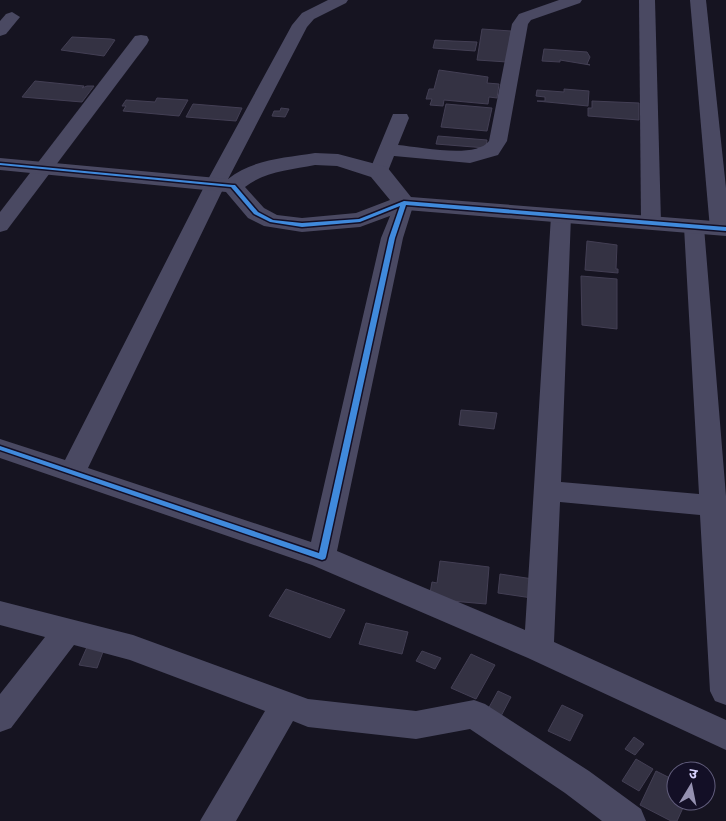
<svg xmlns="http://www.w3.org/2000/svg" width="726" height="821" viewBox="0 0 726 821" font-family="Roboto,'Noto Sans Devanagari',sans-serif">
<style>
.building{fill:#343243;stroke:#433f54}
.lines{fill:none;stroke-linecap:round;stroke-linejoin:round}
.minor{fill:#4a4962;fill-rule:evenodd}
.tertiary{fill:#4a4962;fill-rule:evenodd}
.cycleway-casing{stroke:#130f26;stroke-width:3}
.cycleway{fill:#408adc;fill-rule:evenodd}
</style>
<rect width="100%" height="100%" fill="#161421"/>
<!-- building -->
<g class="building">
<path d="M482 29 511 31 507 62 477 60Z"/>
<path d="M72 37 111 39 115 40 104 56 61 50Z"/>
<path d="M435 40 453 41 477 42 475 51 433 48Z"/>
<path d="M544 49 587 52 590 57 587 64 590 65 560 60V62L542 61Z"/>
<path d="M439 70 488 77 487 83 499 84 497 98 489 97 488 104 444 100 443 106 430 105 432 99H426L429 89H434Z"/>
<path d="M35 81 84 86 82 88 87 86H94L82 102 22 97Z"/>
<path d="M564 89 589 91 588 106 537 101H545V97L536 96 537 90 564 92Z"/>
<path d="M157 98 188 100 179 116 123 111 126 106H122L126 100 155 102Z"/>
<path d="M592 101 639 103V120L588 116V108H592Z"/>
<path d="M193 104 242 108 236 121 186 117Z"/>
<path d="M446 104 492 108 487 131 441 127Z"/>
<path d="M281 108 289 109 285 117 272 116 274 111H280Z"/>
<path d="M438 136 487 140 486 148 436 144Z"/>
<path d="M587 241 617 245 616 269H618V273L585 270Z"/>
<path d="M581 276 617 279V329L582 325Z"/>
<path d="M461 410 497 413 494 429 459 425Z"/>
<path d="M440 561 489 567 486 604 429 599 432 582 437 583Z"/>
<path d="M500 574 533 579 532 598 498 593Z"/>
<path d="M286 589 345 610 330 638 269 616Z"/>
<path d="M366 623 408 632 402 654 359 644Z"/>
<path d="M87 647 104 649 97 668 79 665Z"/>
<path d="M422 651 441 658 435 669 416 661Z"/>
<path d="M471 654 495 665 476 699 451 688Z"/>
<path d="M498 691 511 697 500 718 487 711Z"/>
<path d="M562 705 583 715 570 741 548 731Z"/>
<path d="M634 737 644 744 635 755 625 749Z"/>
<path d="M636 759 653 769 639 791 622 781Z"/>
<path d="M656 771 676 781V801H686L677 821H671L640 805Z"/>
</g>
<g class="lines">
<!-- minor -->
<g class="minor">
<path d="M328 0H348L346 3 314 19 307 27 226 183 88 468 311 542 381 238 397 199 404 197 411 199 414 203 403 238 337 551 525 630 551 216 554 212 561 210 568 212 571 216 561 482 699 494 684 227 687 223 694 221 701 223 704 227 726 496V705L715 701 710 691 700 515 560 502 554 642 726 720V750L528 658 312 565 0 458V439L65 460 206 183 292 25 302 13Z"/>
<path d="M559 0H582L580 3 531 20 528 24 507 141 498 155 470 163 394 156 386 176H372L369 172 393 114H407L409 118 398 145C420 147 476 159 489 141L512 24 519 14Z"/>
<path d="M639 0H655L661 223 658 227 651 229 644 227 641 223Z"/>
<path d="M690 0H706L726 188V234L713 233 710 229Z"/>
<path d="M12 12 20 17 6 34 0 36V21L6 14Z"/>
<path d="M141 35 147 36 149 40 147 44 7 230 0 232V212L135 36Z"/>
<path d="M0 601 133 635 308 699 416 711 474 700 485 704 589 771 641 809 646 821H602L565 793 470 729 416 739 308 727 293 721 236 821H200L265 711 130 660 74 645 11 728 0 732V694L45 637 0 625Z"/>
</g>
<!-- tertiary -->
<path class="tertiary" d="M315 153 338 154 387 167 411 197 726 222V236L406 210 360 227 302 232 264 226 248 218 226 192 0 170V158L228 179C253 159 285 158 315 153ZM315 165 337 166 371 177 390 200 356 213 302 218 277 215 264 208 245 187C265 171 291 170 315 165Z"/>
<defs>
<path id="cycleway" d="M0 163 233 185H235L258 212 273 220 302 223 359 219 404 201 726 227V231L406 205 395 238 326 557 325 559 322 560 0 450V446L319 553 389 238 400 206 360 222 302 227 270 222 254 214 231 187 0 165Z"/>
</defs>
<!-- cycleway casing -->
<use href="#cycleway" class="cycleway-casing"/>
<!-- cycleway -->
<use href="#cycleway" class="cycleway"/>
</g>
<!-- north arrow -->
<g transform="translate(691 786) rotate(10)"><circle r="24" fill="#130f26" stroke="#625e7d"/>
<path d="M0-4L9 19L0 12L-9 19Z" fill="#9591b1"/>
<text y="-8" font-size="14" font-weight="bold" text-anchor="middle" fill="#d9d4ff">उ</text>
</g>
</svg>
